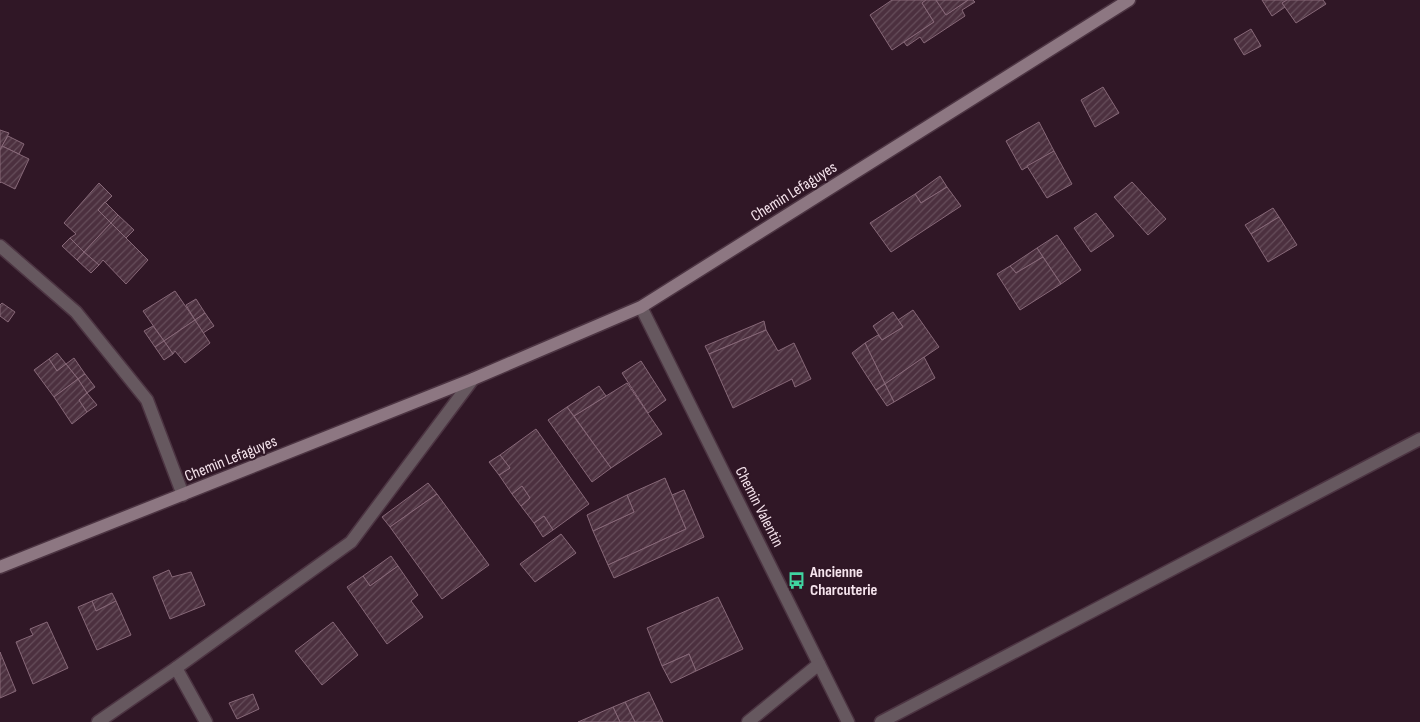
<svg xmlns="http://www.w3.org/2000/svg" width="1420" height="722" viewBox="0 0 1420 722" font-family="'Sofia Sans Condensed',sans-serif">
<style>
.building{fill:url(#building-hatch);stroke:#876878}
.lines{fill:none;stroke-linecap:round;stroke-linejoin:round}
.minor-casing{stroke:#4c3442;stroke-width:15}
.secondary-casing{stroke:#4c3442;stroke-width:15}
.minor{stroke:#66585f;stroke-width:12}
.secondary{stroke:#8d7782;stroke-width:12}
.labels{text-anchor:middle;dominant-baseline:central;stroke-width:4;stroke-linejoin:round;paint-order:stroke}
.street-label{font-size:16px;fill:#f6e4ed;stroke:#301726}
.poi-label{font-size:16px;font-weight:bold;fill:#f6e4ed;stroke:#301726;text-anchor:start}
</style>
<defs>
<pattern id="building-hatch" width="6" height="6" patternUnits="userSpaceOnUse" patternTransform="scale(1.25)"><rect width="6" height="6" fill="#4c303f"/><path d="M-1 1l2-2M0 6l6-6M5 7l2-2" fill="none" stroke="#664e5b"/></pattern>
</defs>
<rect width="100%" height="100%" fill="#301726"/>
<!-- building -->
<g class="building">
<path d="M892 0H926L922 3 934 22 892 50 870 15Z"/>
<path d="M926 0H936L946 15 968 0H973L975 2 962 10 965 16 924 43 920 37 907 46 904 42 934 22 922 3Z"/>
<path d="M936 0H968L946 15Z"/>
<path d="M1262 0H1287L1282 3 1285 7 1272 16Z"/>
<path d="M1287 0H1323L1326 4 1296 23 1282 3Z"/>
<path d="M1251 29 1261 46 1244 55 1234 39Z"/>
<path d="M1103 87 1119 113 1095 127 1081 100Z"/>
<path d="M1039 122 1054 151 1022 170 1006 141Z"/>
<path d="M0 130 9 133 0 150Z"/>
<path d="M8 136 24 144 19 154 2 146Z"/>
<path d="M2 146 29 159 15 189 1 182 0 183V150Z"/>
<path d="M1054 151 1072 184 1047 198 1027 166Z"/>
<path d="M940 176 947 187 921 203 915 194Z"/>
<path d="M1132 182 1166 219 1148 235 1114 197Z"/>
<path d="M99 183 112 196 98 210 111 223 84 252 70 238 76 234 64 223Z"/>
<path d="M947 187 961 206 891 252 870 223 915 194 921 203Z"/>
<path d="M105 202 118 215 111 223 98 210Z"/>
<path d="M1273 208 1279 217 1251 234 1245 225Z"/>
<path d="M1096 213 1114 236 1091 252 1074 228Z"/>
<path d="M118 215 134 230 126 238 111 223Z"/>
<path d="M1279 217 1297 245 1268 262 1251 234Z"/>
<path d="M111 223 148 260 126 284 103 260 99 265 84 252Z"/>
<path d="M1057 235 1081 270 1061 284 1037 248Z"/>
<path d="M70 238 84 252 77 260 62 246Z"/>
<path d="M1037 248 1043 257 1016 273 1010 266Z"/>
<path d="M84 252 99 265 91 273 77 260Z"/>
<path d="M1043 257 1061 284 1020 310 997 274 1010 266 1016 273Z"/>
<path d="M175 291 195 320 164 341 143 311Z"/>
<path d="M196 299 205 313 195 320 186 305Z"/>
<path d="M2 303 15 312 8 322 0 316V305Z"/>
<path d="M913 310 939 347 885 384 865 343 878 335 882 340 903 327 898 320Z"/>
<path d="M893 312 903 327 882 340 873 326Z"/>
<path d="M205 313 214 326 203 333 195 320Z"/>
<path d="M195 320 210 343 185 363 175 351 173 354 164 341Z"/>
<path d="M764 321 766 330 709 354 705 346Z"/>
<path d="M153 326 164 341 155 347 144 331Z"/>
<path d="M766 330 778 351 794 343 811 379 795 387 792 379 733 408 709 354Z"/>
<path d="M164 341 173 354 164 360 155 347Z"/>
<path d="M865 343 885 384 876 390 852 353Z"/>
<path d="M57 353 66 364 57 371 49 359Z"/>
<path d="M924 357 935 378 894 402 885 384Z"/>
<path d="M74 358 85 374 78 379 66 364Z"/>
<path d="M49 359 57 371 66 364 78 379 54 397 34 370Z"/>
<path d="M641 361 666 400 648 413 622 373Z"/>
<path d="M85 374 95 387 87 393 78 379Z"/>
<path d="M78 379 87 393 79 400 87 412 72 424 54 397Z"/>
<path d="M627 383 662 434 611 468 574 416Z"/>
<path d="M885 384 894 402 887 406 876 390Z"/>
<path d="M599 386 606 396 574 416 567 407Z"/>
<path d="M87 393 97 405 87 412 79 400Z"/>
<path d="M567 407 611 468 592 482 548 420Z"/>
<path d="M536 429 589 504 553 530 544 516 534 523 521 506 530 498 522 486 512 494 499 475 510 468 500 455Z"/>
<path d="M500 455 510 468 499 475 489 462Z"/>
<path d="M665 478 686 529 608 565 593 531 634 512 627 495Z"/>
<path d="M428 483 437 494 390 527 382 517Z"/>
<path d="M522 486 530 498 521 506 512 494Z"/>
<path d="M684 490 704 537 614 578 608 565 686 529 672 495Z"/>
<path d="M437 494 489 565 442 599 390 527Z"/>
<path d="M627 495 634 512 593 531 587 515Z"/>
<path d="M544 516 553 530 543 537 534 523Z"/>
<path d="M561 534 576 553 535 582 520 564Z"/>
<path d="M391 556 398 566 370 586 363 576Z"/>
<path d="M398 566 418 595 411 601 423 617 387 644 347 587 363 576 370 586Z"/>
<path d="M169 570 172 577 191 572 205 605 170 619 153 577Z"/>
<path d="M112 593 116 601 96 611 92 601Z"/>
<path d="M718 597 743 649 696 671 689 654 662 666 647 628Z"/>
<path d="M92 601 96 611 116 601 131 635 97 650 78 607Z"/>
<path d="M47 622 68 668 33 684 16 642 33 635 30 629Z"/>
<path d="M333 622 358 655 322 685 295 651Z"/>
<path d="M0 652 16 691 0 698Z"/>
<path d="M689 654 696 671 671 683 662 666Z"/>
<path d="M649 692 663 722H635L625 702Z"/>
<path d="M253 694 259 709 237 719 229 703Z"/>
<path d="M625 702 635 722H620L613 707Z"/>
<path d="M613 707 620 722H578Z"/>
</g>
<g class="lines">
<defs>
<g id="minor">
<path d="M0 246 76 312 147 400 183 495"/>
<path d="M641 307 848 722"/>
<path d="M176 668 206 722"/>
<path d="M98 722 176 668 351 542 473 379"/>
<path d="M748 722 819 664"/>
<path d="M881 722 1420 439"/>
</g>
<path id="secondary" d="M0 567 473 379 641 307 1129 0"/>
</defs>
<!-- minor casing -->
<use href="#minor" class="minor-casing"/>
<!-- secondary casing -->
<use href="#secondary" class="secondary-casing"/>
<!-- minor -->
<use href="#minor" class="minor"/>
<!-- secondary -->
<use href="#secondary" class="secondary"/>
</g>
<!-- icons -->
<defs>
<symbol id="bus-bare" viewBox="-9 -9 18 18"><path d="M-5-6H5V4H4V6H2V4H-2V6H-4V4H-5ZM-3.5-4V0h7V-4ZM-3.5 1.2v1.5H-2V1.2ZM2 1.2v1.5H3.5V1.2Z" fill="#40d4a1" stroke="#301726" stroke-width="2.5" paint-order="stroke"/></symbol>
</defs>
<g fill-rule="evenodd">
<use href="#bus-bare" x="784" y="568" width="25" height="25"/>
</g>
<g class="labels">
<!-- street labels -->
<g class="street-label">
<text transform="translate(794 192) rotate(-32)">Chemin Lefaguyes</text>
<text transform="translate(231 459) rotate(-22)">Chemin Lefaguyes</text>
<text transform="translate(759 507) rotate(63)">Chemin Valentin</text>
</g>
<!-- poi labels -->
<g class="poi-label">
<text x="810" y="572">Ancienne<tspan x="810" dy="18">Charcuterie</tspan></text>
</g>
</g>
</svg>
